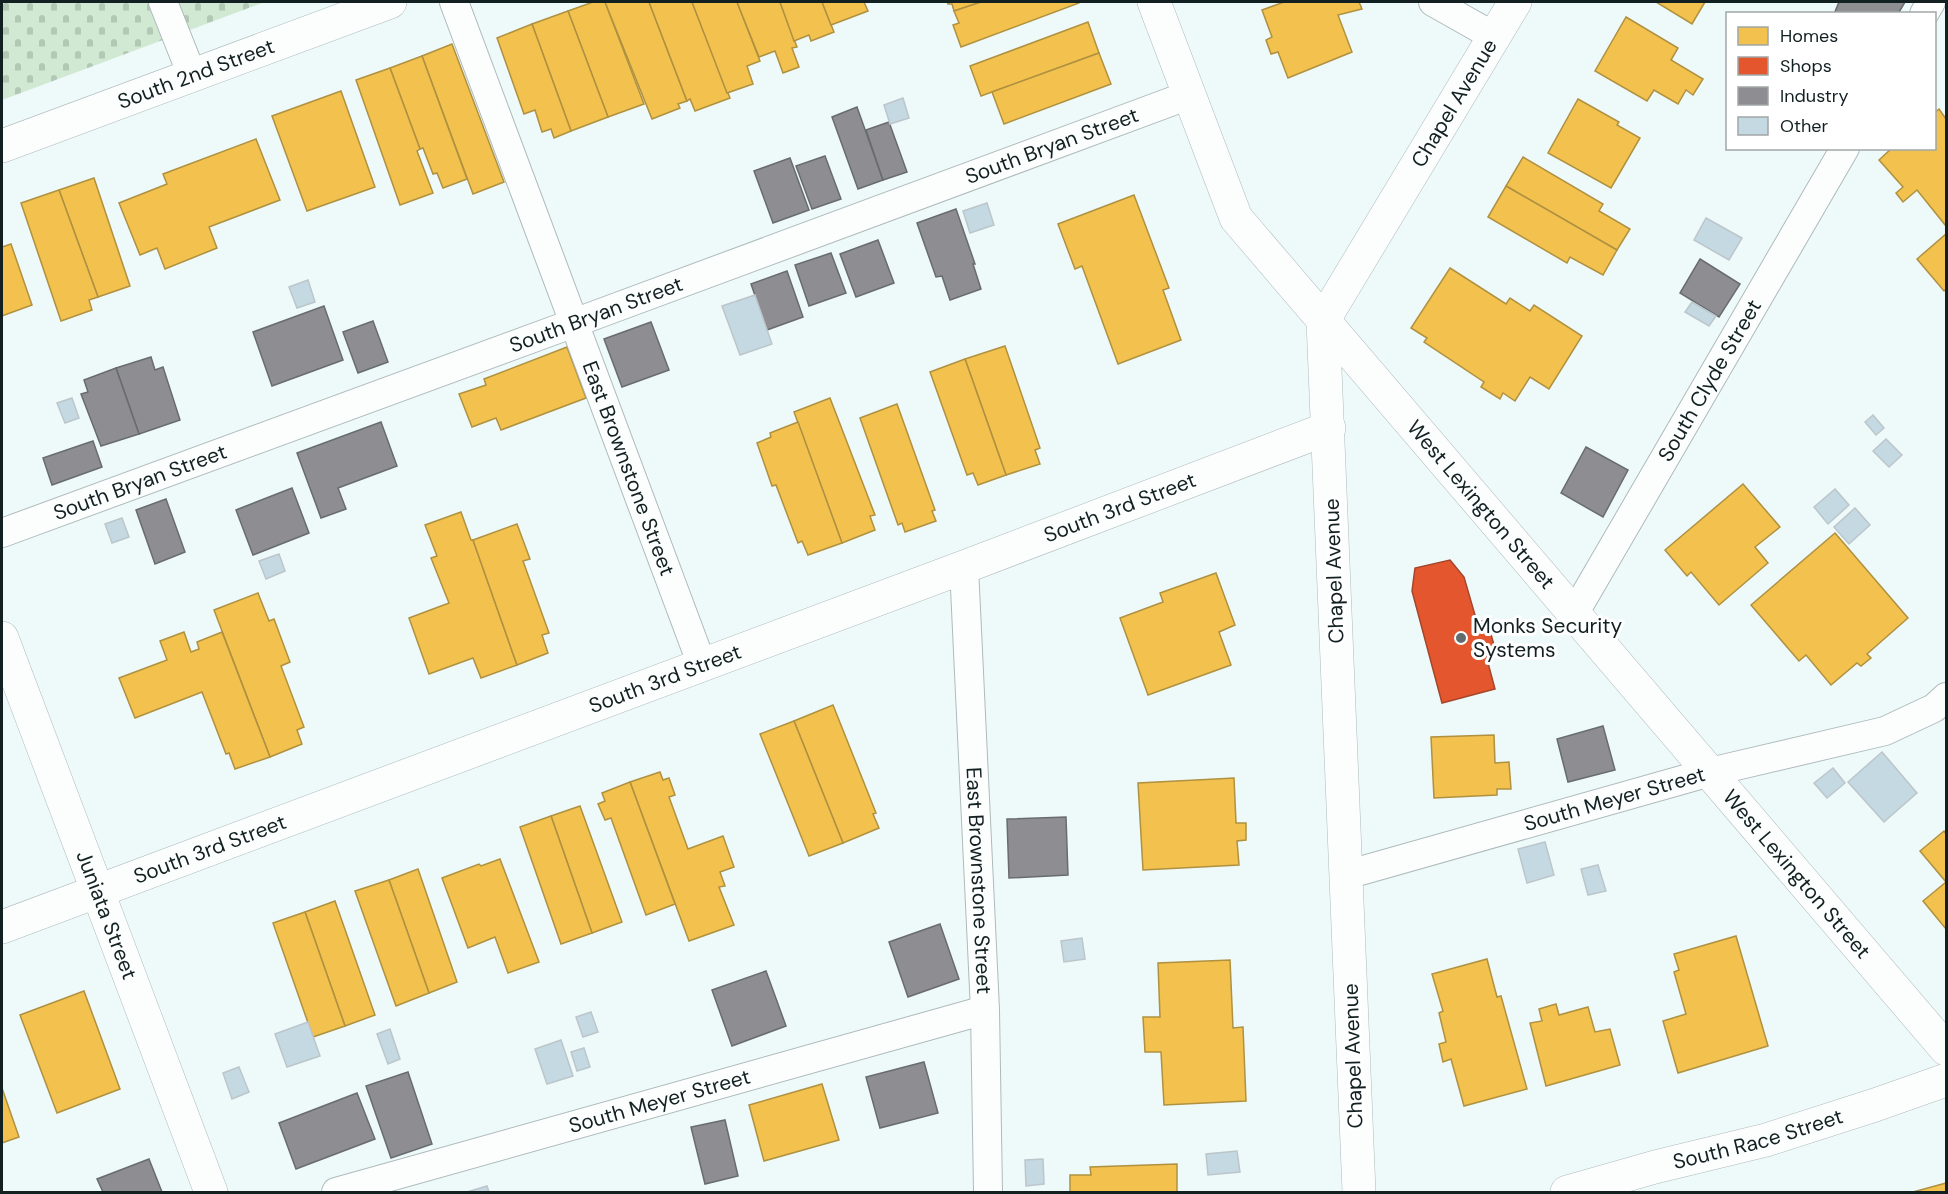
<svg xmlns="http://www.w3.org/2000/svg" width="1948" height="1194" viewBox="0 0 1948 1194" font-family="'DM Sans',sans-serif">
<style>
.cemetery{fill:url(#cemetery-stones)}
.homes{fill:#f2c14e;stroke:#af9140;stroke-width:1.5}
.shops{fill:#e4572e;stroke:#a5462a;stroke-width:1.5}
.industry{fill:#8d8d92;stroke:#686c70;stroke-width:1.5}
.building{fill:#c4d9e2;stroke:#bcc6ca;stroke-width:1.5}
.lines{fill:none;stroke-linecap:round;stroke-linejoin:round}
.service-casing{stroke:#afbabb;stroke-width:30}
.minor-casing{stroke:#afbabb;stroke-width:34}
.tertiary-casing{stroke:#afbabb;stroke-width:34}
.service{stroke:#fcfefe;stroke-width:28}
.minor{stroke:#fcfefe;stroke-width:33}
.tertiary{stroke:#fcfefe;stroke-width:33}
.poi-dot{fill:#606c6d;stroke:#fff;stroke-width:2}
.labels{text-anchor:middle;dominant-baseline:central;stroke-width:6;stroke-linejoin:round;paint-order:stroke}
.street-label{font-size:21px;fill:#132021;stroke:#fff}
.poi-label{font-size:21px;fill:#132021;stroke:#fff;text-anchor:start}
</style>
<defs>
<pattern id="cemetery-stones" width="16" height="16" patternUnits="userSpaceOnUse" patternTransform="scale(1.5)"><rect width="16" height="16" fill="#d1e9d2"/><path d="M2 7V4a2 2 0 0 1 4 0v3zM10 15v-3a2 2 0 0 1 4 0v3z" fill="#b3c8b4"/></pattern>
</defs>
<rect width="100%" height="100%" fill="#eef9fa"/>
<!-- cemetery -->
<path class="cemetery" d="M2 2H265L2 100Z"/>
<!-- homes -->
<g class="homes">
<path d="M593 2H605L644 104 608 117 568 11Z"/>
<path d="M605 2H649L687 101 678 104 680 108 652 119Z"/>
<path d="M649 2H692L730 98 695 111 690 99 687 101Z"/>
<path d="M692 2H737L760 61 747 66 753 84 727 93Z"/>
<path d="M737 2H780L797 47 792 48 799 67 783 73 775 51 759 57Z"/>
<path d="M780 2H822L834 32 811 41 809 35 794 41Z"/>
<path d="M822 2H864L868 11 831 25Z"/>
<path d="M947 2H981L954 11 952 4H948Z"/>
<path d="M981 2H1079V3L961 47 953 25 959 23 954 11Z"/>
<path d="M1284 2H1359L1362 9 1338 15 1352 52 1288 78 1278 52 1271 54 1266 40 1272 37 1262 10Z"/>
<path d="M1656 2H1705L1692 24Z"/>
<path d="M568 11 608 117 571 131 532 24Z"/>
<path d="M1626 17 1678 48 1671 60 1703 79 1693 95 1686 90 1678 104 1654 90 1647 101 1595 71Z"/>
<path d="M1088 22 1099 53 981 96 970 66Z"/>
<path d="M532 24 571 131 554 138 551 129 542 132 535 110 524 114 497 38Z"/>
<path d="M452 44 504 182 473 194 422 56Z"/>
<path d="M1099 53 1111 84 1004 124 992 92Z"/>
<path d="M422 56 467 179 443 188 437 173 433 174 423 148 420 149 390 68Z"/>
<path d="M390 68 420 149 417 151 433 193 400 205 356 80Z"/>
<path d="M341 91 375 187 307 211 272 116Z"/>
<path d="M1578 99 1619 122 1617 125 1640 138 1611 188 1548 153Z"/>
<path d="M1939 109 1946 119V226L1917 190 1903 202 1896 193 1903 187 1879 160 1892 148H1934V113Z"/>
<path d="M256 139 280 200 209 227 217 248 165 269 157 248 140 255 119 203 167 184 163 174Z"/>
<path d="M1523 157 1603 204 1599 211 1630 229 1617 250 1506 186Z"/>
<path d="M94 178 130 286 98 297 59 190Z"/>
<path d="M1506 186 1617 250 1603 275 1570 257 1567 263 1488 217Z"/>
<path d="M59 190 98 297 89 300 92 310 61 321 21 203Z"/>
<path d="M1134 195 1169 288 1163 290 1181 340 1118 364 1082 266 1075 269 1058 224Z"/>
<path d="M1946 234V289L1944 291 1917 259Z"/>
<path d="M11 244 32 305 2 316V247Z"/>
<path d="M1450 268 1506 304 1510 298 1530 311 1534 305 1582 336 1549 389 1530 377 1515 401 1503 393 1500 399 1481 387 1484 382 1424 342 1427 338 1411 328Z"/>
<path d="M1005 346 1040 448 1035 450 1040 464 1006 475 965 359Z"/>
<path d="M567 347 586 398 501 430 496 418 472 427 459 394 486 385 484 379Z"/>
<path d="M965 359 1006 475 978 485 973 473 967 475 930 372Z"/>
<path d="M830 398 875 515 870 516 875 530 842 543 794 412Z"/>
<path d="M897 404 935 510 932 511 936 521 905 532 902 523 898 525 860 418Z"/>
<path d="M798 422 842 543 808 555 802 541 798 543 776 485 772 486 757 443 771 437 770 433Z"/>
<path d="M1743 484 1780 527 1755 547 1768 563 1719 605 1691 572 1687 576 1665 550Z"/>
<path d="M461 512 471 540H473L517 665 481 678 473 658 429 674 409 618 449 603 431 558 437 556 425 525Z"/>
<path d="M517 524 530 559 523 561 549 633 542 635 548 653 517 665 473 540Z"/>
<path d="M1835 533 1908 618 1867 654 1871 658 1861 666 1857 663 1831 685 1806 655 1799 661 1751 605Z"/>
<path d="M1216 573 1235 625 1219 632 1231 665 1148 695 1120 618 1163 602 1160 593Z"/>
<path d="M258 593 269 621 274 619 290 662 281 666 304 727 297 730 302 744 270 757 214 610Z"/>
<path d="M184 632 191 652 199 649 197 642 222 632 270 757 235 769 229 753 226 754 202 692 135 718 119 678 167 660 160 641Z"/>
<path d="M833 705 876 813 873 814 879 828 843 843 794 721Z"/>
<path d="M794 721 843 843 809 856 760 734Z"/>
<path d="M1494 735 1495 763 1509 762 1511 789H1497V795L1434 798 1431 737Z"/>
<path d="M660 772 663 780 669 778 675 795 669 797 688 849 723 836 734 867 720 872 725 886 719 887 734 925 689 941 630 782Z"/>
<path d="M1234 778 1236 823H1246V840L1237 841 1239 865 1143 870 1138 783Z"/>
<path d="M630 782 675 904 646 915 611 818 605 820 598 804 605 801 602 793Z"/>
<path d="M580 806 622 922 592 933 551 816Z"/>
<path d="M551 816 592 933 561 944 520 827Z"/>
<path d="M1944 831 1946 834V929L1923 901 1946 882 1920 851Z"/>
<path d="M500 859 539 962 508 973 495 937 468 948 442 878 479 864 481 866Z"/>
<path d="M418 869 457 982 429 993 389 880Z"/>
<path d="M389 880 429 993 396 1006 355 891Z"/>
<path d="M335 901 375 1015 345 1026 305 912Z"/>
<path d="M305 912 345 1026 313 1037 273 923Z"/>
<path d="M1736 936 1768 1046 1678 1073 1663 1021 1686 1014 1674 972 1679 970 1674 954Z"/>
<path d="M1487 959 1497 997 1501 996 1527 1089 1464 1106 1451 1059 1443 1062 1439 1044 1446 1042 1439 1013 1443 1011 1432 974Z"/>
<path d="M1230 960 1233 1028 1243 1027 1246 1101 1164 1105 1161 1052H1145L1143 1017H1160L1158 963Z"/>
<path d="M84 991 120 1089 57 1113 20 1015Z"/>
<path d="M1556 1004 1559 1015 1588 1007 1595 1032 1610 1029 1620 1065 1546 1086 1530 1023 1542 1021 1539 1009Z"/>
<path d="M822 1084 839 1140 764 1161 749 1105Z"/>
<path d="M2 1088 19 1137 2 1143Z"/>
<path d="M1177 1164V1192H1070V1175H1091L1090 1167Z"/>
<path d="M1946 1183V1192H1913Z"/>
</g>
<!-- shops -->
<path class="shops" d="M1450 560 1464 577 1477 622 1487 620 1494 645 1484 648 1495 689 1442 703 1412 591 1415 568Z"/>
<!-- industry -->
<g class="industry">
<path d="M1839 2H1905L1898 14H1834Z"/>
<path d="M857 107 883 180 858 189 832 117Z"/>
<path d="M889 122 907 172 883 180 866 130Z"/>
<path d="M825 156 841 199 812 209 796 166Z"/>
<path d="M790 158 809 210 773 223 754 171Z"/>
<path d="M956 209 975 264H973L981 289 950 300 942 276 936 277 917 223Z"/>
<path d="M878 240 894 283 856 297 840 254Z"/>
<path d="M831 253 846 293 809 306 795 265Z"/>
<path d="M1700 259 1740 284 1719 317 1680 293Z"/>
<path d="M787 271 803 317 767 330 751 284Z"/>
<path d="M324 306 343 360 272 386 253 332Z"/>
<path d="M373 321 388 362 358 373 343 332Z"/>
<path d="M651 322 669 370 622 387 604 339Z"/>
<path d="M151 357 155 370 163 367 180 420 139 434 116 368Z"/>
<path d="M116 368 139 434 101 446 81 394 88 392 84 380Z"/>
<path d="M381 422 397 466 338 488 346 509 321 518 297 453Z"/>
<path d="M93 441 102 467 52 485 43 458Z"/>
<path d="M1586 447 1628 470 1603 517 1561 493Z"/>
<path d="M292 488 309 533 253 555 236 510Z"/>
<path d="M166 499 185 552 155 564 136 510Z"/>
<path d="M1603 726 1615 770 1568 782 1557 739Z"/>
<path d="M1066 817 1068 875 1009 878 1007 819Z"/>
<path d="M940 924 959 979 908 997 889 942Z"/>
<path d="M766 971 786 1026 732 1046 712 990Z"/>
<path d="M924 1062 938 1113 880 1128 866 1077Z"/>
<path d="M408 1072 432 1144 391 1158 366 1086Z"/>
<path d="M357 1093 375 1139 296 1169 279 1123Z"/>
<path d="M725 1120 738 1176 705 1184 691 1127Z"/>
<path d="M149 1159 162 1192H103L97 1179Z"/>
</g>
<!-- building -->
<g class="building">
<path d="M903 98 909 118 890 124 884 105Z"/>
<path d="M987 203 994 225 970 233 963 211Z"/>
<path d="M1706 218 1742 238 1729 260 1694 240Z"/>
<path d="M308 280 315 302 297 308 289 287Z"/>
<path d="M755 295 772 344 740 355 722 306Z"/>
<path d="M1692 302 1716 316 1709 326 1685 312Z"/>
<path d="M72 398 79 418 65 423 57 403Z"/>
<path d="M1873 415 1884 428 1876 435 1865 422Z"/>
<path d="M1886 439 1902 455 1889 467 1873 451Z"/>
<path d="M1835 489 1849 505 1828 524 1814 507Z"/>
<path d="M1855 508 1870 525 1849 544 1834 527Z"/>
<path d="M122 518 129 537 112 543 105 524Z"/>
<path d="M279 554 285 571 266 579 259 561Z"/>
<path d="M1882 752 1917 793 1884 822 1848 782Z"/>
<path d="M1833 768 1845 783 1827 798 1814 783Z"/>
<path d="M1545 842 1554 875 1527 883 1518 849Z"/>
<path d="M1598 865 1606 891 1588 895 1581 869Z"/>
<path d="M1082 938 1085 959 1064 962 1061 941Z"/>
<path d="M591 1012 598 1032 583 1037 576 1017Z"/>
<path d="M308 1022 320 1056 287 1067 275 1034Z"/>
<path d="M390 1029 400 1059 388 1064 377 1034Z"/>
<path d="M561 1040 573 1076 547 1084 535 1049Z"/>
<path d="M584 1048 590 1067 577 1071 571 1052Z"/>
<path d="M239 1067 249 1092 232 1099 223 1073Z"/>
<path d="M1237 1151 1240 1172 1208 1175 1206 1154Z"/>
<path d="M1043 1159 1044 1184 1026 1186 1025 1160Z"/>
<path d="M487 1186 489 1192H467Z"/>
</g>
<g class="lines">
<defs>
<g id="service">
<path d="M163 2 192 75"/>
<path id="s1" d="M454 2 702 665"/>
<path d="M1433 2 1495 37"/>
<path d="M1924 14 1931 2"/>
<path id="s2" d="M2 533 574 323 1189 95"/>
<path id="s3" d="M964 567 985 1010 988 1192"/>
<path id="s4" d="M1574 614 1845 148"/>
<path id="s5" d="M1346 875 1710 772 1885 731 1934 708 1946 697"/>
<path id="s6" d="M336 1192 985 1010"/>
</g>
<g id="minor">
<path id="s7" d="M1154 2 1236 218 1946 1049"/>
<path id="s8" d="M2 638 211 1192"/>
<path id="s9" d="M2 927 964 567 1329 428"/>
<path id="s10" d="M1359 1192 1323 321 1515 2"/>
<path id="s11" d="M1567 1192 1655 1167 1766 1140 1875 1105 1946 1080"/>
</g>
<g id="tertiary">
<path id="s12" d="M2 146 390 2"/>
</g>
</defs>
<!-- service casing -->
<use href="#service" class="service-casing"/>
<!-- minor casing -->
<use href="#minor" class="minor-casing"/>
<!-- tertiary casing -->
<use href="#tertiary" class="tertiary-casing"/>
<!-- service -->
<use href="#service" class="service"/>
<!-- minor -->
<use href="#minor" class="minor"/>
<!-- tertiary -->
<use href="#tertiary" class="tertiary"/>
</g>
<!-- markers -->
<circle class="poi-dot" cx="1461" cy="638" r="6"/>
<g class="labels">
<!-- street labels -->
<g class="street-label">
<text stroke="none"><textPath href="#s12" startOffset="207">South 2nd Street</textPath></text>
<text stroke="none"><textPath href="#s10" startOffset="1126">Chapel Avenue</textPath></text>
<text stroke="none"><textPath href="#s2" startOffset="1119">South Bryan Street</textPath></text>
<text stroke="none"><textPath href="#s2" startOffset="633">South Bryan Street</textPath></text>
<text stroke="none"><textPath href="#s4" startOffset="270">South Clyde Street</textPath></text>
<text stroke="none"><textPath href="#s1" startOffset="498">East Brownstone Street</textPath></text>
<text stroke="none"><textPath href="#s2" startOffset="147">South Bryan Street</textPath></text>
<text stroke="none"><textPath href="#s7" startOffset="608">West Lexington Street</textPath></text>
<text stroke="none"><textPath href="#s9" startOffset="1194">South 3rd Street</textPath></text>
<text transform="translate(1334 571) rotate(-92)">Chapel Avenue</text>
<text stroke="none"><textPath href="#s9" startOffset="708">South 3rd Street</textPath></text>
<text stroke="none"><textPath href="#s5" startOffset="279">South Meyer Street</textPath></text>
<text stroke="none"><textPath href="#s9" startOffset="222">South 3rd Street</textPath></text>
<text stroke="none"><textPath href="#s7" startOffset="1094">West Lexington Street</textPath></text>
<text stroke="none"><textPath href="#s3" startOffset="314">East Brownstone Street</textPath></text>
<text stroke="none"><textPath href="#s8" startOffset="296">Juniata Street</textPath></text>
<text transform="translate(1353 1056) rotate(-92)">Chapel Avenue</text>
<text stroke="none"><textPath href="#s6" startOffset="336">South Meyer Street</textPath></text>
<text stroke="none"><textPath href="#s11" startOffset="198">South Race Street</textPath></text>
</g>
<!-- poi labels -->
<g class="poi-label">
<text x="1473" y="626">Monks Security<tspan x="1473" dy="24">Systems</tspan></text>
</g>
</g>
<!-- border -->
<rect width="1948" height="1194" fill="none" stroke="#132021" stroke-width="6"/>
<!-- legend -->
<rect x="1726" y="12" width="210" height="138" fill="#ffffff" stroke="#a1a6a6" stroke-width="1.5"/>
<rect x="1738" y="27" width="30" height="18" fill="#f2c14e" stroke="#a1a6a6" stroke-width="1.5"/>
<text x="1780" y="42" font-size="18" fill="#132021">Homes</text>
<rect x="1738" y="57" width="30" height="18" fill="#e4572e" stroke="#a1a6a6" stroke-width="1.5"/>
<text x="1780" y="72" font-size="18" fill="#132021">Shops</text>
<rect x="1738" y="87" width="30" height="18" fill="#8d8d92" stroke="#a1a6a6" stroke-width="1.5"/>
<text x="1780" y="102" font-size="18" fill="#132021">Industry</text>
<rect x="1738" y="117" width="30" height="18" fill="#c4d9e2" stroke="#a1a6a6" stroke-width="1.5"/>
<text x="1780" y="132" font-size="18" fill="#132021">Other</text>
</svg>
